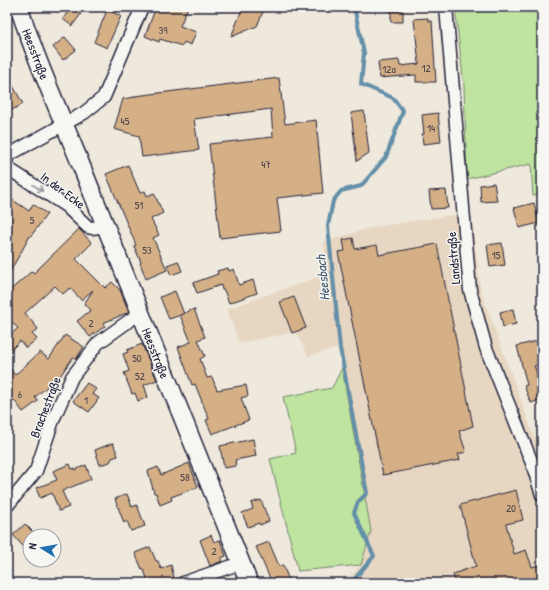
<svg xmlns="http://www.w3.org/2000/svg" width="549" height="590" viewBox="0 0 549 590" font-family="'Patrick Hand',sans-serif">
<style>
.built{fill:#e7d7c2}
.green{fill:#bee49f;stroke:#70836d}
.lines{fill:none;stroke-linecap:round;stroke-linejoin:round}
.stream{stroke:#648fa9;stroke-width:4}
.building{fill:#d5b086;stroke:#22223b}
.street-casing{stroke:#22223b;stroke-width:15}
.secondary-casing{stroke:#22223b;stroke-width:20}
.street{stroke:#f6f6f2;stroke-width:12}
.secondary{stroke:#f6f6f2;stroke-width:17}
.oneway{stroke:#9797a0}
.labels{text-anchor:middle;dominant-baseline:central;stroke-width:3;stroke-linejoin:round;paint-order:stroke}
.number-label{font-size:11px;fill:#4f464e}
.street-label{font-size:13px;fill:#22223b;stroke:#f6f6f2}
.water-label{font-size:14px;font-style:italic;fill:#435972;stroke:#f6f6f2}
</style>
<rect width="100%" height="100%" fill="#efe8dc"/>
<filter id="ink" filterUnits="userSpaceOnUse"><feTurbulence type="fractalNoise" baseFrequency=".025" numOctaves="2"/><feDisplacementMap in="SourceGraphic" scale="8" xChannelSelector="R" yChannelSelector="G"/><feConvolveMatrix kernelMatrix="1 2 1 2 8 2 1 2 1" color-interpolation-filters="sRGB"/></filter>
<g filter="url(#ink)">
<!-- built -->
<path class="built" d="M471 212 481 292 542 458V583H343L361 565 371 531 338 348 308 356 296 332 239 343 227 309 327 274 324 242 369 228Z"/>
<!-- green -->
<g class="green">
<path d="M455 7H542V194L533 196 531 164 467 179 464 86Z"/>
<path d="M342 368 371 531 361 565 298 571 270 459 296 453 283 397 332 388Z"/>
</g>
<g class="lines">
<!-- stream -->
<path class="stream" d="M351 583 374 556 354 513 358 502 367 493 340 348 328 226 333 201 341 191 361 186 386 157 403 111 393 98 361 84 364 53 354 7"/>
</g>
<!-- building -->
<g class="building">
<path d="M71 7 81 14 72 26 63 19Z"/>
<path d="M156 7H188L180 26 196 32 191 45 184 42 182 46 160 39 159 42 145 36Z"/>
<path d="M243 7H265L257 26 231 37Z"/>
<path d="M107 10 121 16 107 48 94 42Z"/>
<path d="M391 10 403 11V22H391Z"/>
<path d="M428 18V21H432L436 82H416V75H415L380 78 378 62 399 60 400 66 419 64 414 19Z"/>
<path d="M65 37 76 50 63 60 53 47Z"/>
<path d="M7 75 23 104 10 111 7 105Z"/>
<path d="M279 78 285 124 316 120 323 193 277 198 281 231 220 238 209 144 273 137 271 109 194 119 199 150 142 157 139 136 114 129 123 99 135 97V96Z"/>
<path d="M364 111 369 153 357 161 351 113Z"/>
<path d="M438 113 441 142 423 144 422 134H424L422 115Z"/>
<path d="M128 165 140 193 145 191 147 196 154 193 163 213 151 219 159 235 153 238 167 270 146 279 140 263 141 262 134 246 136 245 106 174Z"/>
<path d="M494 183 497 201 481 202 480 185Z"/>
<path d="M446 190 448 208 431 209 429 191Z"/>
<path d="M7 196 29 211 33 204 47 214 31 236H30L7 277Z"/>
<path d="M534 203 539 223 519 228 514 208Z"/>
<path d="M79 229 92 243 76 259 105 288 112 282 120 290 129 312 103 323 105 326 90 337 77 321 91 310 84 304 93 290 81 300 70 288 63 294 55 286 25 313 38 329 32 334 37 339 26 348 20 341 7 354V338L18 328 7 318V293L32 271 34 273Z"/>
<path d="M353 238 355 249 377 245 379 255 437 244 473 426 459 431 466 452 458 454 460 460 383 475 338 252 345 251 343 240Z"/>
<path d="M502 243 505 265 490 267 487 245Z"/>
<path d="M178 261 182 271 171 275 167 265Z"/>
<path d="M228 268 229 271 234 269 239 285 253 280 257 293 229 303 224 290H222L221 285 197 293 193 283 218 274 217 271Z"/>
<path d="M175 291 184 314 169 319 160 297Z"/>
<path d="M294 297 306 328 292 333 280 302Z"/>
<path d="M194 309 205 337 198 340 205 356 200 359 207 378 212 377 217 390 246 385 248 396 241 398 249 420 212 434 206 420 209 419 195 384 192 385 178 347 191 342 180 315Z"/>
<path d="M513 309 516 324 503 327 500 312Z"/>
<path d="M65 335 84 347 76 359 73 357 56 382 54 381 35 397 38 401 23 412 14 400 7 405V365L15 375 40 352 49 359Z"/>
<path d="M537 341 542 364 534 366 542 385V399L531 403 524 386 527 385 517 346Z"/>
<path d="M142 344 157 380 144 385 148 397 138 401 135 393 132 394 124 373 129 371 123 354 128 352 127 350Z"/>
<path d="M87 383 96 389 92 394 99 398 89 412 73 401Z"/>
<path d="M253 439 256 456 235 460 236 466 224 468 220 446Z"/>
<path d="M113 443 118 456 112 458 110 462 100 465 95 450Z"/>
<path d="M189 463 198 487 171 497 172 500 160 505 156 493H154L148 471 158 467 161 475Z"/>
<path d="M70 464 72 469 75 468V470L86 465 91 479 62 491 69 507 59 511 52 493 40 498 36 488 57 480 53 471Z"/>
<path d="M516 490 523 520 506 524 514 554 526 550 532 567 542 564V583H456L453 574 476 566 460 505Z"/>
<path d="M127 494 132 507 137 505 145 526 131 531 127 521 124 523 115 499Z"/>
<path d="M261 500 269 521 260 525 259 523 248 527 242 513 253 509 251 503Z"/>
<path d="M25 524 37 536H30V554L13 535Z"/>
<path d="M211 535 214 542 220 540 226 556 221 558 222 561 210 566 200 540Z"/>
<path d="M269 542 279 566 283 565 290 583H272L256 547Z"/>
<path d="M150 547 156 561H158L161 569 171 565 175 583H149L143 568 142 569 135 553Z"/>
</g>
<g class="lines">
<defs>
<g id="street">
<path d="M446 7 470 290 486 348 532 463 542 495"/>
<path d="M7 156 84 113 104 97 142 7"/>
<path d="M7 165 12 171 66 206 88 227 92 228 105 226"/>
<path d="M7 506 36 471 53 420 72 377 98 343 140 313"/>
<path d="M183 583 241 563"/>
</g>
<path id="secondary" d="M19 7C37 65 63 119 85 175 139 312 195 447 249 583"/>
</defs>
<!-- street casing -->
<use href="#street" class="street-casing"/>
<!-- secondary casing -->
<use href="#secondary" class="secondary-casing"/>
<!-- street -->
<use href="#street" class="street"/>
<!-- secondary -->
<use href="#secondary" class="secondary"/>
</g>
<!-- one-way arrows -->
<defs><path id="oneway-shaft" d="M-6 0H5M1.5-3L5.5 0L1.5 3" fill="none" stroke-width="1.6" stroke-linecap="round" stroke-linejoin="round"/></defs>
<use class="oneway" href="#oneway-shaft" transform="translate(38 188) rotate(33)"/>
</g>
<g class="labels">
<!-- number labels -->
<g class="number-label">
<text x="163" y="30">39</text>
<text x="426" y="68">12</text>
<text x="389" y="69">12a</text>
<text x="125" y="121">45</text>
<text x="431" y="128">14</text>
<text x="266" y="164">47</text>
<text x="139" y="205">51</text>
<text x="32" y="220">5</text>
<text x="147" y="250">53</text>
<text x="496" y="255">15</text>
<text x="91" y="323">2</text>
<text x="137" y="358">50</text>
<text x="140" y="376">52</text>
<text x="20" y="394">6</text>
<text x="86" y="400">1</text>
<text x="185" y="477">58</text>
<text x="511" y="508">20</text>
<text x="214" y="551">2</text>
</g>
<!-- street labels -->
<g class="street-label">
<text transform="translate(36 54) rotate(69)">Heesstraße</text>
<text transform="translate(63 190) rotate(37)">In der Ecke</text>
<text transform="translate(453 258) rotate(-95)">Landstraße</text>
<text transform="translate(156 353) rotate(68)">Heesstraße</text>
<text transform="translate(45 407) rotate(-69)">Brachestraße</text>
</g>
<!-- water labels -->
<g class="water-label">
<text transform="translate(322 278) rotate(-96)">Heesbach</text>
</g>
</g>
<!-- margin -->
<rect width="549" height="590" fill="none" stroke="#f6f6f2" stroke-width="24"/>
<rect x="12" y="12" width="525" height="566" fill="none" stroke="#22223b" stroke-width="1.5" filter="url(#ink)"/>
<!-- north arrow -->
<g transform="translate(42 548) rotate(281)"><circle r="19" fill="#f6f6f2" stroke="#a1a1a9"/>
<path d="M0-3L7 15L0 10L-7 15Z" fill="#1f6fb2"/>
<text y="-6" font-size="11" font-weight="bold" text-anchor="middle" fill="#22223b">N</text>
</g>
</svg>
